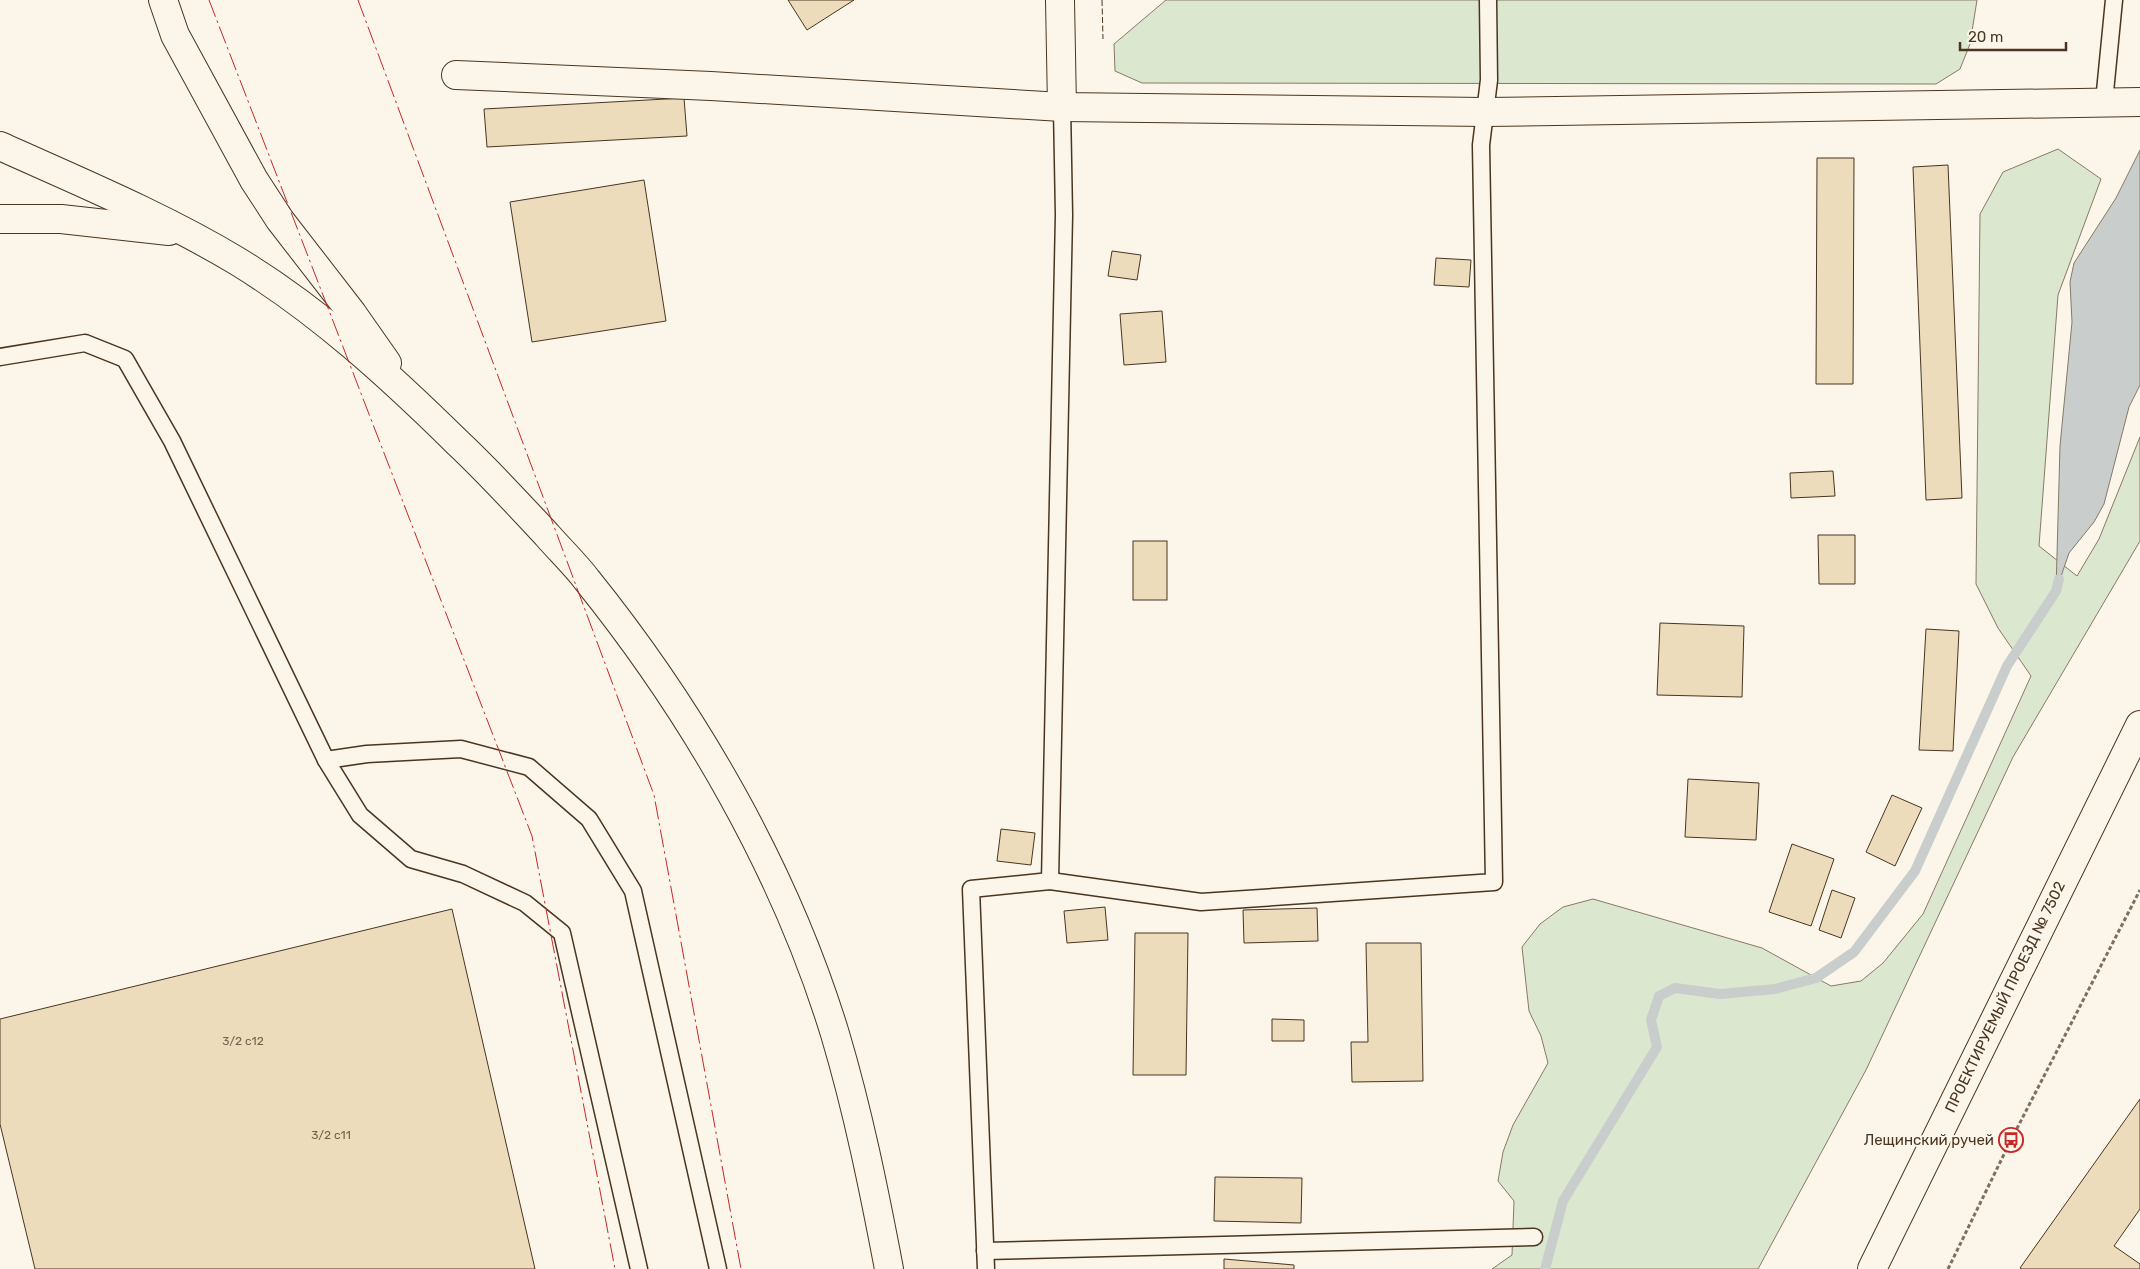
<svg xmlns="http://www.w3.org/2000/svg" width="2140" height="1269" viewBox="0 0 2140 1269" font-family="Rubik,sans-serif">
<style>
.green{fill:#dce7d0;stroke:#887966}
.water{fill:#c9cecd;stroke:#887966}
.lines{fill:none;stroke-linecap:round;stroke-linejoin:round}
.stream{stroke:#c9cecd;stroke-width:10}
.building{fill:#ecdcbc;stroke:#4a3520}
.service-casing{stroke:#4a3520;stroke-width:19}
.minor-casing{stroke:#4a3520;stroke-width:30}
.tertiary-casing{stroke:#4a3520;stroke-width:30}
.path{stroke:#7f6f5c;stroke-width:3;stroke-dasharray:4 2.5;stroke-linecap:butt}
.service{stroke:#fbf6e9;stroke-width:16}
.minor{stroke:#fbf6e9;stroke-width:28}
.tertiary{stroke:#fbf6e9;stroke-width:28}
.fence{stroke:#4a3520;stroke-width:1;stroke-dasharray:6 2.5;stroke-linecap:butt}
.power{stroke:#c62828;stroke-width:1;stroke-dasharray:18 4 2.5 4;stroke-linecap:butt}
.labels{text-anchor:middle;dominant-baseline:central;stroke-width:4;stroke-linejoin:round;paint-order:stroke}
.number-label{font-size:12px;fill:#725f47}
.street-label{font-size:15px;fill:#4a3520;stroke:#fbf6e9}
.poi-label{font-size:15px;fill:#4a3520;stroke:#fbf6e9;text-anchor:end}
</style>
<rect width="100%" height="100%" fill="#fbf6e9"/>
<!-- green -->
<g class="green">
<path d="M1166 0H1977L1970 44 1960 69 1936 84 1142 83 1115 71 1114 44Z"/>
<path d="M2058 149 2101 179 2058 295 2039 546 2077 576 2099 539 2140 437V541L2013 757 1866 1070 1758 1269H1492L1512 1255 1514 1201 1498 1181 1503 1152 1513 1125 1548 1063 1541 1036 1529 1011 1522 947 1540 924 1563 907 1593 899 1762 948 1831 986 1861 981 1883 963 1923 914 2031 676 1998 628 1976 584 1980 214 2003 172Z"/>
</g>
<!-- water -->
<path class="water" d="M2140 150V385L2129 407 2104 504 2094 522 2069 553 2056 591 2060 446 2072 322 2070 282 2074 263 2116 198Z"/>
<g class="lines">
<!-- stream -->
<path class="stream" d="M1545 1269 1563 1201 1657 1047 1651 1020 1659 996 1675 988 1720 994 1775 989 1816 978 1854 952 1915 871 2007 666 2056 591 2059 579"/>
</g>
<!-- building -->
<g class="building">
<path d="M788 0H854L807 30Z"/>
<path d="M684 98 687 136 487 147 484 109Z"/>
<path d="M1817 158H1854L1853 384H1816Z"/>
<path d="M1948 165 1962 498 1926 500 1913 167Z"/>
<path d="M644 180 666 321 532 342 510 202Z"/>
<path d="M1112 251 1141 255 1137 280 1108 276Z"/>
<path d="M1436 258 1471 260 1469 287 1434 285Z"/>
<path d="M1162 311 1166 362 1124 365 1120 314Z"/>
<path d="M1833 471 1835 496 1791 498 1790 473Z"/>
<path d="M1818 535H1855V584H1819Z"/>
<rect x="1133" y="541" width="34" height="59"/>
<path d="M1660 623 1744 626 1742 697 1657 695Z"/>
<path d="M1926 629 1959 631 1953 751 1919 750Z"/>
<path d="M1688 779 1759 783 1756 840 1685 837Z"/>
<path d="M1892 795 1922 808 1895 866 1866 852Z"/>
<path d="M1001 829 1035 833 1031 865 997 861Z"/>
<path d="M1792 844 1834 859 1811 926 1769 912Z"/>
<path d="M1832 890 1855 898 1841 938 1819 930Z"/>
<path d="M1105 907 1108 940 1067 943 1064 911Z"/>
<path d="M1317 908 1318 941 1244 943 1243 910Z"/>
<path d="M452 909 535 1269H35L0 1124V1019Z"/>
<path d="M1135 933H1188L1186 1075H1133Z"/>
<path d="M1366 943H1421L1423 1081 1352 1082 1351 1042H1368Z"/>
<path d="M1272 1019 1304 1020V1041H1272Z"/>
<path d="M2140 1099V1209L2114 1246 2140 1264V1269H2022L2020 1268Z"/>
<path d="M1215 1177 1302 1178 1301 1223 1214 1221Z"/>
<path d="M1224 1259 1294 1265V1269H1224Z"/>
</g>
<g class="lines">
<defs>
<g id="service">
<path d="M2104 102 2114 0"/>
<path d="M0 357 85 343 125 359 172 441 326 760 360 815 411 859 463 874 525 903 562 933 639 1269"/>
<path d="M326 760 367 754 461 749 529 767 589 819 633 891 718 1269"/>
<path d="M1050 881 1201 902 1494 882 1481 145 1489 80 1488 0"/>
<path d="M985 1251 1534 1237"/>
<path d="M986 1269 971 889 1050 881 1064 215 1062 107"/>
</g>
<g id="minor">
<path d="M1060 0 1062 107"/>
<path d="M456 75 711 86 1062 107 1486 112 2140 102"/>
<path d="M1872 1269 2140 725"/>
</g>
<g id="tertiary">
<path d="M163 0 175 35 254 180 280 220 352 313 387 363"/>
<path d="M0 146C80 182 162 216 237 261 319 311 390 376 458 443 489 472 518 504 547 535 560 550 575 564 587 580 694 713 785 870 835 1034 858 1111 874 1190 889 1269"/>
<path d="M0 219H61L169 231"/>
</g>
</defs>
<!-- service casing -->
<use href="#service" class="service-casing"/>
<!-- minor casing -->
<use href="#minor" class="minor-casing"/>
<!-- tertiary casing -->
<use href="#tertiary" class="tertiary-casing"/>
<!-- path -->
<path class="path" d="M1948 1269 2011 1140 2140 890"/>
<!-- service -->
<use href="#service" class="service"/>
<!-- minor -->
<use href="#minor" class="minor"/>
<!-- tertiary -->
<use href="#tertiary" class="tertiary"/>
<!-- fence -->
<path class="fence" d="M1102 0 1103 39"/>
<!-- power -->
<g class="power">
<path d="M209 0 532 836 615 1269"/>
<path d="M358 0 654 795 741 1269"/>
</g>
</g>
<!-- icons -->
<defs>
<symbol id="bus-ring" viewBox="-11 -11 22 22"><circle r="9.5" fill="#fbf6e9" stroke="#c62828" stroke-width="1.5"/><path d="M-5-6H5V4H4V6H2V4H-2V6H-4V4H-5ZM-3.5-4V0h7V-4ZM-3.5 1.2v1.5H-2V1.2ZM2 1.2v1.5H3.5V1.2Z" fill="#c62828"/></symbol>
</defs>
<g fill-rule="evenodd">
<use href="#bus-ring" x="1997" y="1126" width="28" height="28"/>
</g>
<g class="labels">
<!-- number labels -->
<g class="number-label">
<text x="243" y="1041">3/2 с12</text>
<text x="331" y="1135">3/2 с11</text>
</g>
<!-- street labels -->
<g class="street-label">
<text transform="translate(2005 997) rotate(-64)">ПРОЕКТИРУЕМЫЙ ПРОЕЗД № 7502</text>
</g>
<!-- poi labels -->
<g class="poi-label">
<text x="1994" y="1140">Лещинский ручей</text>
</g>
</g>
<!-- scale -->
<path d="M1960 42v8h106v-8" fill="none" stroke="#4a3520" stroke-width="2.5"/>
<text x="1968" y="42" font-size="15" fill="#4a3520" stroke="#fbf6e9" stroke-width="4" paint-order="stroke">20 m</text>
</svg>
